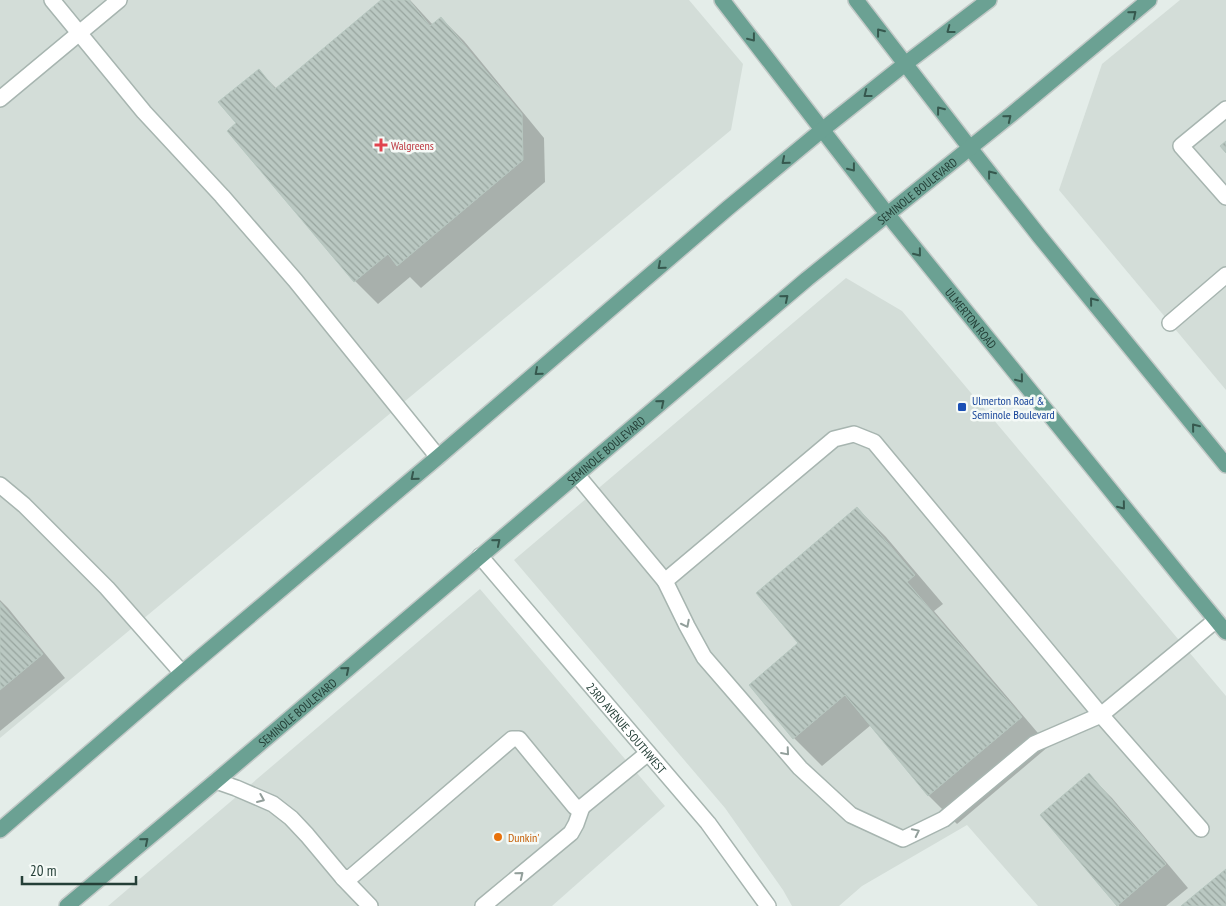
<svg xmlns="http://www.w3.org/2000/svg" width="1226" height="906" viewBox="0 0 1226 906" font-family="'PT Sans Narrow',sans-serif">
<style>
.built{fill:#d3ddd8}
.shadow{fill:#0003}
.building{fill:url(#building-back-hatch);stroke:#b7c7c0}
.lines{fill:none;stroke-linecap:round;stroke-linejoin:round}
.lane-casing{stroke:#a7b5b0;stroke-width:18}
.street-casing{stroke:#a7b5b0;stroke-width:18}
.primary-casing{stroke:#c2c9c7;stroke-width:18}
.lane{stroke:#fff;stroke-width:15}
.street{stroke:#fff;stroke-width:15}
.primary{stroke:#6ba193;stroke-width:15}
.oneway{stroke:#36584e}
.oneway2{stroke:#929f9b}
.health-dot{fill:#e0444e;stroke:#f5faf7;stroke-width:2}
.transit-dot{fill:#1a4fb4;stroke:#f5faf7;stroke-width:2}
.food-dot{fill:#e8710a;stroke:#f5faf7;stroke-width:2}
.labels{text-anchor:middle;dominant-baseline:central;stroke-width:5;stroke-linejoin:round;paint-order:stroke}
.health-label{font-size:12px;fill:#be3a42;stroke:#f5faf7;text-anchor:start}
.street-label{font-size:12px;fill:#243f37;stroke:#f5faf7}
.transit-label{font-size:12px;fill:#164399;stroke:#f5faf7;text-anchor:start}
.food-label{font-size:12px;fill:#c56008;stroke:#f5faf7;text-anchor:start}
</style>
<defs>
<pattern id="building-back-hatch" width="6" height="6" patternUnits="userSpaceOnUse" patternTransform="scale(1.25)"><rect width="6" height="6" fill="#bac8c2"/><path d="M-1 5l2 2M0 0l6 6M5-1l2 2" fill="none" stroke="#97a49e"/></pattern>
</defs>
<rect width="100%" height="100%" fill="#e4ede9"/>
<!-- built -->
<g class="built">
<path d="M0 0H689L743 64 731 130 0 738Z"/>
<path d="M1180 0H1226V390L1059 190 1102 64Z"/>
<path d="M846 278 902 311 1226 696V906H1038L967 825 862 886 839 906H792L783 890 725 808 514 560Z"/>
<path d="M480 589 665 806 552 906H108Z"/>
</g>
<!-- shadow -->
<g class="shadow">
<path d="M383 0H410L433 25 441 18 464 41 544 138 545 182 421 288 410 277 378 304 355 281 229 131 237 124 258 70 277 89Z"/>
<path d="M857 508 886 537 943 604 934 611 1049 746 957 824 929 796 871 725 822 766 794 738 750 685 800 643Z"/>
<path d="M0 600 8 608 65 678 0 731Z"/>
<path d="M1089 775 1112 798 1188 888 1166 906H1119L1042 815Z"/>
</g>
<!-- building -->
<g class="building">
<path d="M381 0H409L430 26 441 17 522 114 523 160 397 266 388 254 354 282 227 131 236 123 218 102 259 69 275 89Z"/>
<path d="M1226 141V153L1220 146Z"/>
<path d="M857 507 915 575 907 582 1022 717 928 796 845 695 793 739 749 685 798 643 756 593Z"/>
<path d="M0 602 43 654 0 690Z"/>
<path d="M1089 773 1166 864 1117 906 1040 815Z"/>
<path d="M1226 869V906H1181Z"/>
</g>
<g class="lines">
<defs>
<g id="lane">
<path d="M52 0 144 112 222 196 295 280 438 457"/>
<path d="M0 99 119 0"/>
<path d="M1226 109 1181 146 1226 197"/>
<path d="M1170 323 1226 275"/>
<path d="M577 475 665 581 834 439 854 434 874 442 1101 715 1216 620"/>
<path d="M0 485 24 505 107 588 182 673"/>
<path d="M665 581 687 626 704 657 800 768 851 815 903 839 944 819 1034 744 1101 715 1201 829"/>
<path d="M216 781 236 788 273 804 291 818 307 835 343 878 370 906"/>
<path d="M343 878 351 877 512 739H519L575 807H582L648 753"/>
<path d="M483 906 571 833 576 824 582 807"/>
</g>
<g id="street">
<path id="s1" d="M480 556 708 823 768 906"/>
</g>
<g id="primary">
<path id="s2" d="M722 0 888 215 1184 581 1226 632"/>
<path d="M856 0 970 148 1040 237 1226 465"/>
<path d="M0 830 182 673 438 457 728 208 822 130 905 64 989 0"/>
<path id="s3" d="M67 906 216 781 807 279 1012 114 1149 0"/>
</g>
</defs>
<!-- lane casing -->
<use href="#lane" class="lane-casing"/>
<!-- street casing -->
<use href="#street" class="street-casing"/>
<!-- primary casing -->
<use href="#primary" class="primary-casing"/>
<!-- lane -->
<use href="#lane" class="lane"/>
<!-- street -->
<use href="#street" class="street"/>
<!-- primary -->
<use href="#primary" class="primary"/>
</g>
<!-- one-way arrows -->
<defs><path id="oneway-chevron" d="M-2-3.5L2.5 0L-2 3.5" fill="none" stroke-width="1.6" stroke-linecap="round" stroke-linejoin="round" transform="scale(1.25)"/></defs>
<g class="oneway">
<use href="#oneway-chevron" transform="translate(1133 14) rotate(-40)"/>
<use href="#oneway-chevron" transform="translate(950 30) rotate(143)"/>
<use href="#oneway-chevron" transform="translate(880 32) rotate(-128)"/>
<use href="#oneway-chevron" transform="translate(752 38) rotate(52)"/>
<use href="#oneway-chevron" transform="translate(867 94) rotate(142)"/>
<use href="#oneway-chevron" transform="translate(940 110) rotate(-128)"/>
<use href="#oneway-chevron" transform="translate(1008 118) rotate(-39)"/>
<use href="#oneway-chevron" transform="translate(785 161) rotate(140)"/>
<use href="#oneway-chevron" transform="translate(852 168) rotate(52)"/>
<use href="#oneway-chevron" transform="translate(991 174) rotate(-128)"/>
<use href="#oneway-chevron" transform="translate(918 253) rotate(51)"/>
<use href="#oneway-chevron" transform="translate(661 266) rotate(139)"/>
<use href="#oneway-chevron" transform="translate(785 298) rotate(-40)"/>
<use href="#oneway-chevron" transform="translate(1093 301) rotate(-129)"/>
<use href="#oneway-chevron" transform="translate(538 372) rotate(139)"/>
<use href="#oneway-chevron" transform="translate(1020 379) rotate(51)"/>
<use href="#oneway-chevron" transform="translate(661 403) rotate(-40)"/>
<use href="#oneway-chevron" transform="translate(1195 427) rotate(-129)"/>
<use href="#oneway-chevron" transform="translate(414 477) rotate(140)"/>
<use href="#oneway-chevron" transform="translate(1122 506) rotate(51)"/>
<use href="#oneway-chevron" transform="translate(497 542) rotate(-40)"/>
<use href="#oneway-chevron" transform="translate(346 670) rotate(-40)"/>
<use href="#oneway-chevron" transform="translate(145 841) rotate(-40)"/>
</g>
<g class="oneway2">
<use href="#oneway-chevron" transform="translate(686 624) rotate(63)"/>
<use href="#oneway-chevron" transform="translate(786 752) rotate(49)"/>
<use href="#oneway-chevron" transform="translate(261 799) rotate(23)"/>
<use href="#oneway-chevron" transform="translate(916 832) rotate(-26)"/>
<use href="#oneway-chevron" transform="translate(520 875) rotate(-39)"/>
</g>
<!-- markers -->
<path class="health-dot" d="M378.5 137.5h5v5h5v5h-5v5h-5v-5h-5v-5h5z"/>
<rect class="transit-dot" x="957" y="402" width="10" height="10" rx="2.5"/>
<circle class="food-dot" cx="498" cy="837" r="5"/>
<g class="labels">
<!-- health labels -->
<g class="health-label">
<text x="391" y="145">Walgreens</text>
</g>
<!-- street labels -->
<g class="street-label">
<text stroke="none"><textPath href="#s3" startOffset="1111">SEMINOLE BOULEVARD</textPath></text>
<text stroke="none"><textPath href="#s2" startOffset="404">ULMERTON ROAD</textPath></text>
<text stroke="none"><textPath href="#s3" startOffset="706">SEMINOLE BOULEVARD</textPath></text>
<text stroke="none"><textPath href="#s3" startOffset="301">SEMINOLE BOULEVARD</textPath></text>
<text stroke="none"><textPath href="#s1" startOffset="226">23RD AVENUE SOUTHWEST</textPath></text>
</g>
<!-- transit labels -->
<g class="transit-label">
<text x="972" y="400">Ulmerton Road &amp;<tspan x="972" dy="14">Seminole Boulevard</tspan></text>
</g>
<!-- food labels -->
<g class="food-label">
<text x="508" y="837">Dunkin'</text>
</g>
</g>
<!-- scale -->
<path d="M22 876v8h114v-8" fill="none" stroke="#243f37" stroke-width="2.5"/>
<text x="30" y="876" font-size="15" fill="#243f37" stroke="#f5faf7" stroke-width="4" paint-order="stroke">20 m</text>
</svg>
